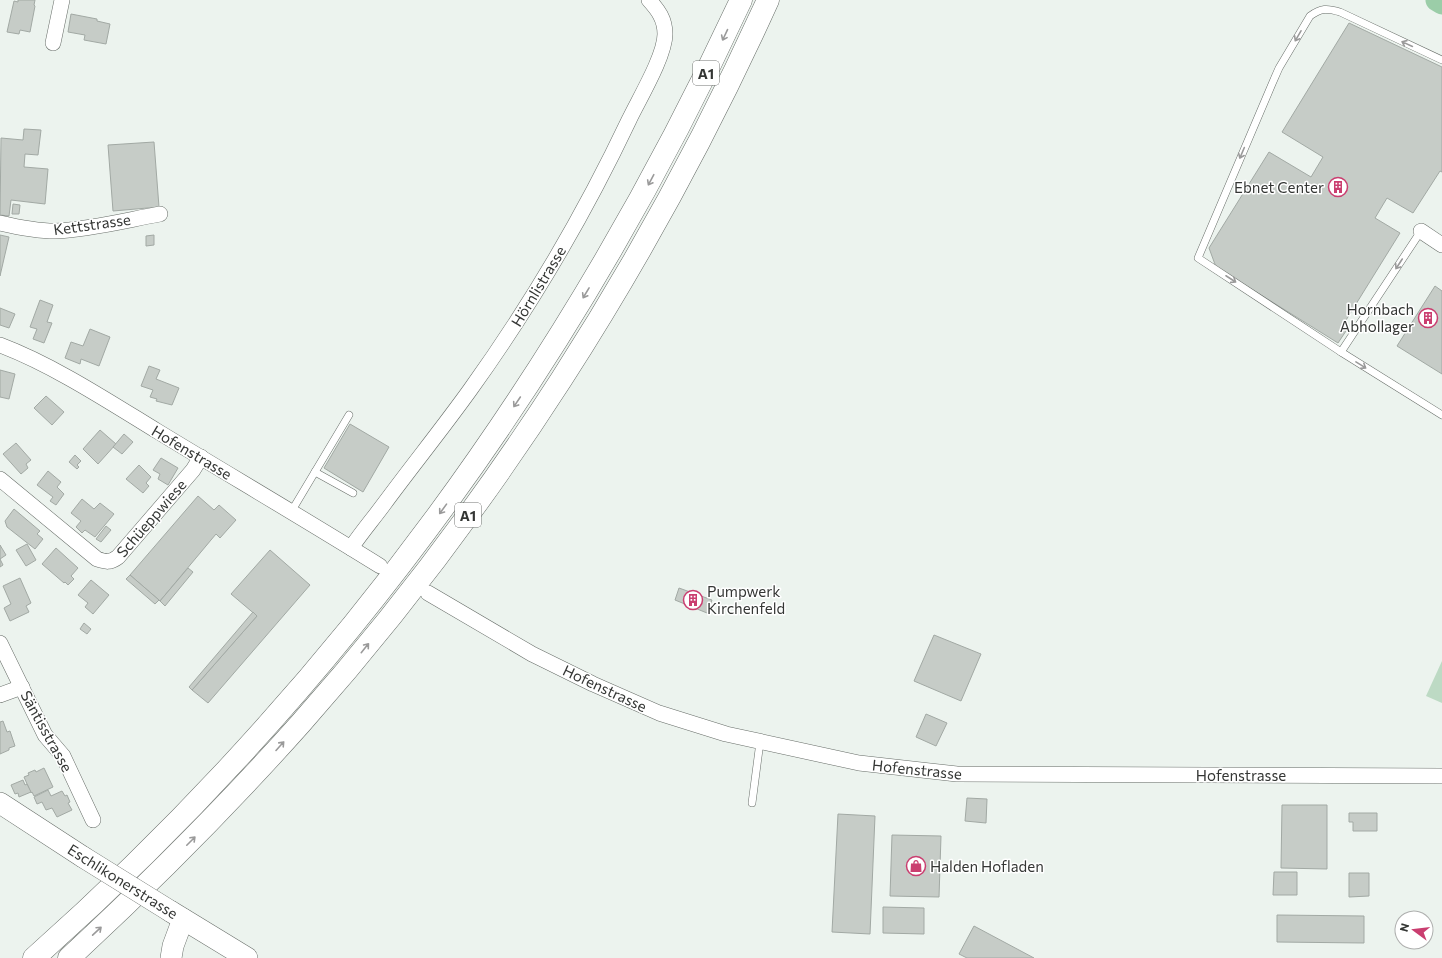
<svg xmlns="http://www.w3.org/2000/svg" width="1442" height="958" viewBox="0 0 1442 958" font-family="Commissioner,sans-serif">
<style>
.pitch{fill:#bddac4}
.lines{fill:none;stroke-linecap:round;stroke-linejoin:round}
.river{stroke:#9bcda8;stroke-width:23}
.building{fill:#c6ccc7;stroke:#a2a9a4}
.lane-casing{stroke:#676d68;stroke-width:8}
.street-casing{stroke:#676d68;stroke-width:16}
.secondary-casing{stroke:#676d68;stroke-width:22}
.highway-casing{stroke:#676d68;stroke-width:23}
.lane{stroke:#fff;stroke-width:7}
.street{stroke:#fff;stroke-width:15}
.secondary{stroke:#fff;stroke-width:21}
.highway{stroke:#fff;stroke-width:22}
.secondary-bridge-casing{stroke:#676d68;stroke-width:22;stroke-linecap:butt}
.secondary-bridge{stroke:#fff;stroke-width:21}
.oneway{stroke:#9a9a9a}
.labels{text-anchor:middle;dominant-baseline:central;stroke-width:3;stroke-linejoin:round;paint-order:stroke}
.shield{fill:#fff;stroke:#717271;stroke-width:1}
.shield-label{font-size:14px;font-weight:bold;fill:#343634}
.poi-label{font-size:15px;fill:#343634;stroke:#fff;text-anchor:end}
.street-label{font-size:15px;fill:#343634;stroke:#fff}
</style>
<rect width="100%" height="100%" fill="#ecf3ee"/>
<!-- pitch -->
<path class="pitch" d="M1442 661V703L1426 696Z"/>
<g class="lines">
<!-- river -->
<path class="river" d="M1437 0 1442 3"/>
</g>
<!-- building -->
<g class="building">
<path d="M18 0H35L34 5 35 6 30 32 20 30 19 34 7 32 14 1 18 2Z"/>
<path d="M71 14 97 19V21L110 24 106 44 84 40 85 35 68 32Z"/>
<path d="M1349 23 1442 67V172L1440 171 1413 213 1387 198 1375 218 1400 233 1343 325 1348 328 1338 343 1216 267 1209 248 1269 152 1311 177 1323 157 1282 132Z"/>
<path d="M24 129 41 130 38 155 25 154 24 167 48 169 45 204 11 200 9 216 0 215 1 138 23 140Z"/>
<path d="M154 142 159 207 113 211 108 145Z"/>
<path d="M13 204 20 205 19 214H12Z"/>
<path d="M0 235 9 237 0 276Z"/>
<path d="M154 235V245L146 246V236Z"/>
<path d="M1435 286 1442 291V374L1397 346Z"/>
<path d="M40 300 53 305 47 322 52 323 44 343 33 339 37 329 30 327Z"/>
<path d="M0 308 15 314 9 328 0 325Z"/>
<path d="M90 329 110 337 99 366 81 359 80 364 65 358 71 342 83 346Z"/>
<path d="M149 366 160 370 156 379 179 388 172 405 156 401 157 399 150 397 153 390 141 386Z"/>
<path d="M0 370 15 374 9 399 0 397Z"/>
<path d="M46 396 64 412 52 425 34 408Z"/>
<path d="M350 424 389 447 363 492 324 468Z"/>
<path d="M100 430 116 444 98 464 83 449Z"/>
<path d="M124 434 133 442 122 454 113 447Z"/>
<path d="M16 443 31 460 26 464 28 468 21 474 3 454Z"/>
<path d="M75 455 81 461 77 465 79 467 77 469 69 462Z"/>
<path d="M161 458 178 468 168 485 158 479 160 474 153 470Z"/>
<path d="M139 465 151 477 146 483 149 486 143 493 126 479Z"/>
<path d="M48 471 61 482 57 487 64 494 56 505 50 501 53 497 37 485Z"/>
<path d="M198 496 214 510 219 505 236 520 220 538 216 534 160 601 130 575Z"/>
<path d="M82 499 94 509 100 503 114 514 95 537 85 530 82 533 76 527 81 521 71 513Z"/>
<path d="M14 509 40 531 37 534 43 539 35 549 7 527 5 521Z"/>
<path d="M106 526 111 530 101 542 96 539Z"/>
<path d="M27 544 36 560 26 566 16 550Z"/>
<path d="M0 545 6 555 0 559 3 565 0 567Z"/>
<path d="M56 548 78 568 71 576 74 579 68 585 65 582 64 583 42 564Z"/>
<path d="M270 550 310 585 208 703 192 690 257 616 231 594Z"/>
<path d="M188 568 193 572 165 606 160 601Z"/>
<path d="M130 575 159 600 155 604 126 579Z"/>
<path d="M20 578 31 603 26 606 29 612 10 621 4 608 11 604 3 586Z"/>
<path d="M91 580 109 595 93 614 85 607 88 603 78 595Z"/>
<path d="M679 588 712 600 707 613 675 600Z"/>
<path d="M253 612 257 616 192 690 189 687Z"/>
<path d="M84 623 91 629 87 634 80 629Z"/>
<path d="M934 635 981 654 961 701 914 681Z"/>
<path d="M926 714 947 723 936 746 916 737Z"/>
<path d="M3 721 7 732 10 731 15 746 9 748V750L0 754V722Z"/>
<path d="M44 768 53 787 34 796 32 792 31 793 24 777 29 775 28 773 35 770 36 772Z"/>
<path d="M23 780 25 785 27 784 31 792 19 797 18 793 15 794 11 785Z"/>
<path d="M48 790 51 796 62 791 65 796 67 795 70 802 68 803 72 810 57 817 52 808 46 810 42 802 37 804 34 797Z"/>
<path d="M967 798 987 799 986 823 965 821Z"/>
<path d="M1282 805H1327V869L1281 868Z"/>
<path d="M1349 813H1377V831H1353V822H1349Z"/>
<path d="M838 814 875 816 870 934 832 932Z"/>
<path d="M892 835 941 836 939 897 890 896Z"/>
<path d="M1274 872H1297V895H1273Z"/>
<path d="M1349 873H1369V896L1349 897Z"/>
<path d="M883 907 924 908V934L883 933Z"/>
<path d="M1277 915 1364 916V943L1277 942Z"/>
<path d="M974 926 1034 958H967L959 954Z"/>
</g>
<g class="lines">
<defs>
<g id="lane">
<path d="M1421 231 1341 352 1442 415"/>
<path d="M1341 352 1198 258 1272 84 1279 68 1310 16C1321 8 1327 8 1340 12L1442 60"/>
<path d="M315 472 353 493"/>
<path d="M291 512 349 415"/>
<path d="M752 803 760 742"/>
</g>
<g id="street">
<path d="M53 43 62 0"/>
<path d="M0 223C17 227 37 231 55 231 88 230 127 220 160 214"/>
<path d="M1421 231 1442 245"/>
<path d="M0 345C53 365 108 401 157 431 231 476 306 520 380 566"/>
<path d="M0 479 97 559C106 562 110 563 118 557L193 470 201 457"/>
<path d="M351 548C361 533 373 519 384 504 412 466 442 429 470 390 531 305 584 215 629 120 639 99 665 56 665 34 665 19 658 10 649 0"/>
<path d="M428 593 532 654 593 684 659 713 726 734 859 763 957 774 1442 776"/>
<path d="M0 643 45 735 63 756 93 820"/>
<path d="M0 695 22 687"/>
</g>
<g id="secondary">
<path d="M0 803 83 857"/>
<path d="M170 911 247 958"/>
<path d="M171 958 173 946 183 919"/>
</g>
<g id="highway">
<path d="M34 958C336 690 571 366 741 0"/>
<path d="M69 958C150 883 227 806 301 723 492 508 649 262 768 0"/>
</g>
</defs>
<!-- lane casing -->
<use href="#lane" class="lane-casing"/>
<!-- street casing -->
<use href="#street" class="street-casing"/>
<!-- secondary casing -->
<use href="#secondary" class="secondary-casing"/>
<!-- highway casing -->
<use href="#highway" class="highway-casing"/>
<!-- lane -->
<use href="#lane" class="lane"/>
<!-- street -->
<use href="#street" class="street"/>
<!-- secondary -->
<use href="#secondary" class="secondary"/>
<!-- highway -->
<use href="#highway" class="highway"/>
<defs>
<path id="secondary-bridge" d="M83 857 170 911"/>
</defs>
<!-- secondary-bridge casing -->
<use href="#secondary-bridge" class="secondary-bridge-casing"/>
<!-- secondary-bridge -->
<use href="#secondary-bridge" class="secondary-bridge"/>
</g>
<!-- one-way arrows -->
<defs><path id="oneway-shaft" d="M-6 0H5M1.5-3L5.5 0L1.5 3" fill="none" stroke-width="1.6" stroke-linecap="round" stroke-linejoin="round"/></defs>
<g class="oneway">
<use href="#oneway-shaft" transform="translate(725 35) rotate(115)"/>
<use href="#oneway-shaft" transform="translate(1298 36) rotate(120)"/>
<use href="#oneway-shaft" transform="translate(1407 44) rotate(-155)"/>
<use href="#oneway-shaft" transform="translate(1242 153) rotate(113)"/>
<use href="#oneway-shaft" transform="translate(651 180) rotate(118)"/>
<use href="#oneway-shaft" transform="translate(1399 264) rotate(123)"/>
<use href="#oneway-shaft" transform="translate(1231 279) rotate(33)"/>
<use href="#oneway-shaft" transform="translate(586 293) rotate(121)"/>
<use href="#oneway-shaft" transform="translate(1361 365) rotate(32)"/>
<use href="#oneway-shaft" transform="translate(517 402) rotate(124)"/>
<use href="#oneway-shaft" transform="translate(443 509) rotate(126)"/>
<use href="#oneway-shaft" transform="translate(365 648) rotate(-51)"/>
<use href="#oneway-shaft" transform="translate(280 746) rotate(-48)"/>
<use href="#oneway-shaft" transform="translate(191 841) rotate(-45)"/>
<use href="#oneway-shaft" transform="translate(97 931) rotate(-43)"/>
</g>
<!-- icons -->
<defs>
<symbol id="building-ring" viewBox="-11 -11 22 22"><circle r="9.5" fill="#fff" stroke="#ca3e70" stroke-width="1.5"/><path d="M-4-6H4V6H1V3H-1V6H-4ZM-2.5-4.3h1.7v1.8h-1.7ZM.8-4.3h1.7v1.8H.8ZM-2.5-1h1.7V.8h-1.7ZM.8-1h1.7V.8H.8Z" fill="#ca3e70"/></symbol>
<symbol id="shop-ring" viewBox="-11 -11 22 22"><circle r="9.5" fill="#fff" stroke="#ca3e70" stroke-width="1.5"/><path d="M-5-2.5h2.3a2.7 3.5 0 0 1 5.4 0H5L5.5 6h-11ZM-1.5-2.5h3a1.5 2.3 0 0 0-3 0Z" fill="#ca3e70"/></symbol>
</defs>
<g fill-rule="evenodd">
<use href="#building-ring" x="1327" y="176" width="22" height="22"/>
<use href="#building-ring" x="1417" y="307" width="22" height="22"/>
<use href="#building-ring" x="682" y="589" width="22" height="22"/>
<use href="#shop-ring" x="905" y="855" width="22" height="22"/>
</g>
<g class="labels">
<!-- shield labels -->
<g class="shield">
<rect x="693" y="61" width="26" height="24" rx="3"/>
<rect x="455" y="503" width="26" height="24" rx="3"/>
</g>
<g class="shield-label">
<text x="706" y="73">A1</text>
<text x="468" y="515">A1</text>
</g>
<!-- poi labels -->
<g class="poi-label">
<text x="1324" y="187">Ebnet Center</text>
<text x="1414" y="309">Hornbach<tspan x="1414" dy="17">Abhollager</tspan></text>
<text x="707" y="591" text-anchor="start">Pumpwerk<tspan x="707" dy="17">Kirchenfeld</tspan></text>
<text x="930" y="866" text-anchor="start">Halden Hofladen</text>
</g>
<!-- street labels -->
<g class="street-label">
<text transform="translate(92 224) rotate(-8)">Kettstrasse</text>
<text transform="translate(538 286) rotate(-59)">Hörnlistrasse</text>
<text transform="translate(192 452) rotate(31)">Hofenstrasse</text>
<text transform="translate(151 518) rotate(-49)">Schüeppwiese</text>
<text transform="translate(605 688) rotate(25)">Hofenstrasse</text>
<text transform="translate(47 731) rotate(61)">Säntisstrasse</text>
<text transform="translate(917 769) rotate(6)">Hofenstrasse</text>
<text x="1241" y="775">Hofenstrasse</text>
<text transform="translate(123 881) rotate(32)">Eschlikonerstrasse</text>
</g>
</g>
<!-- north arrow -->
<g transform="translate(1414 930) rotate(285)"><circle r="19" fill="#ffffff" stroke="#aeafae"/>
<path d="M0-3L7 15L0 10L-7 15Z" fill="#ca3e70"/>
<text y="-6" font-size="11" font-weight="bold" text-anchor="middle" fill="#343634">N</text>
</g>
</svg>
